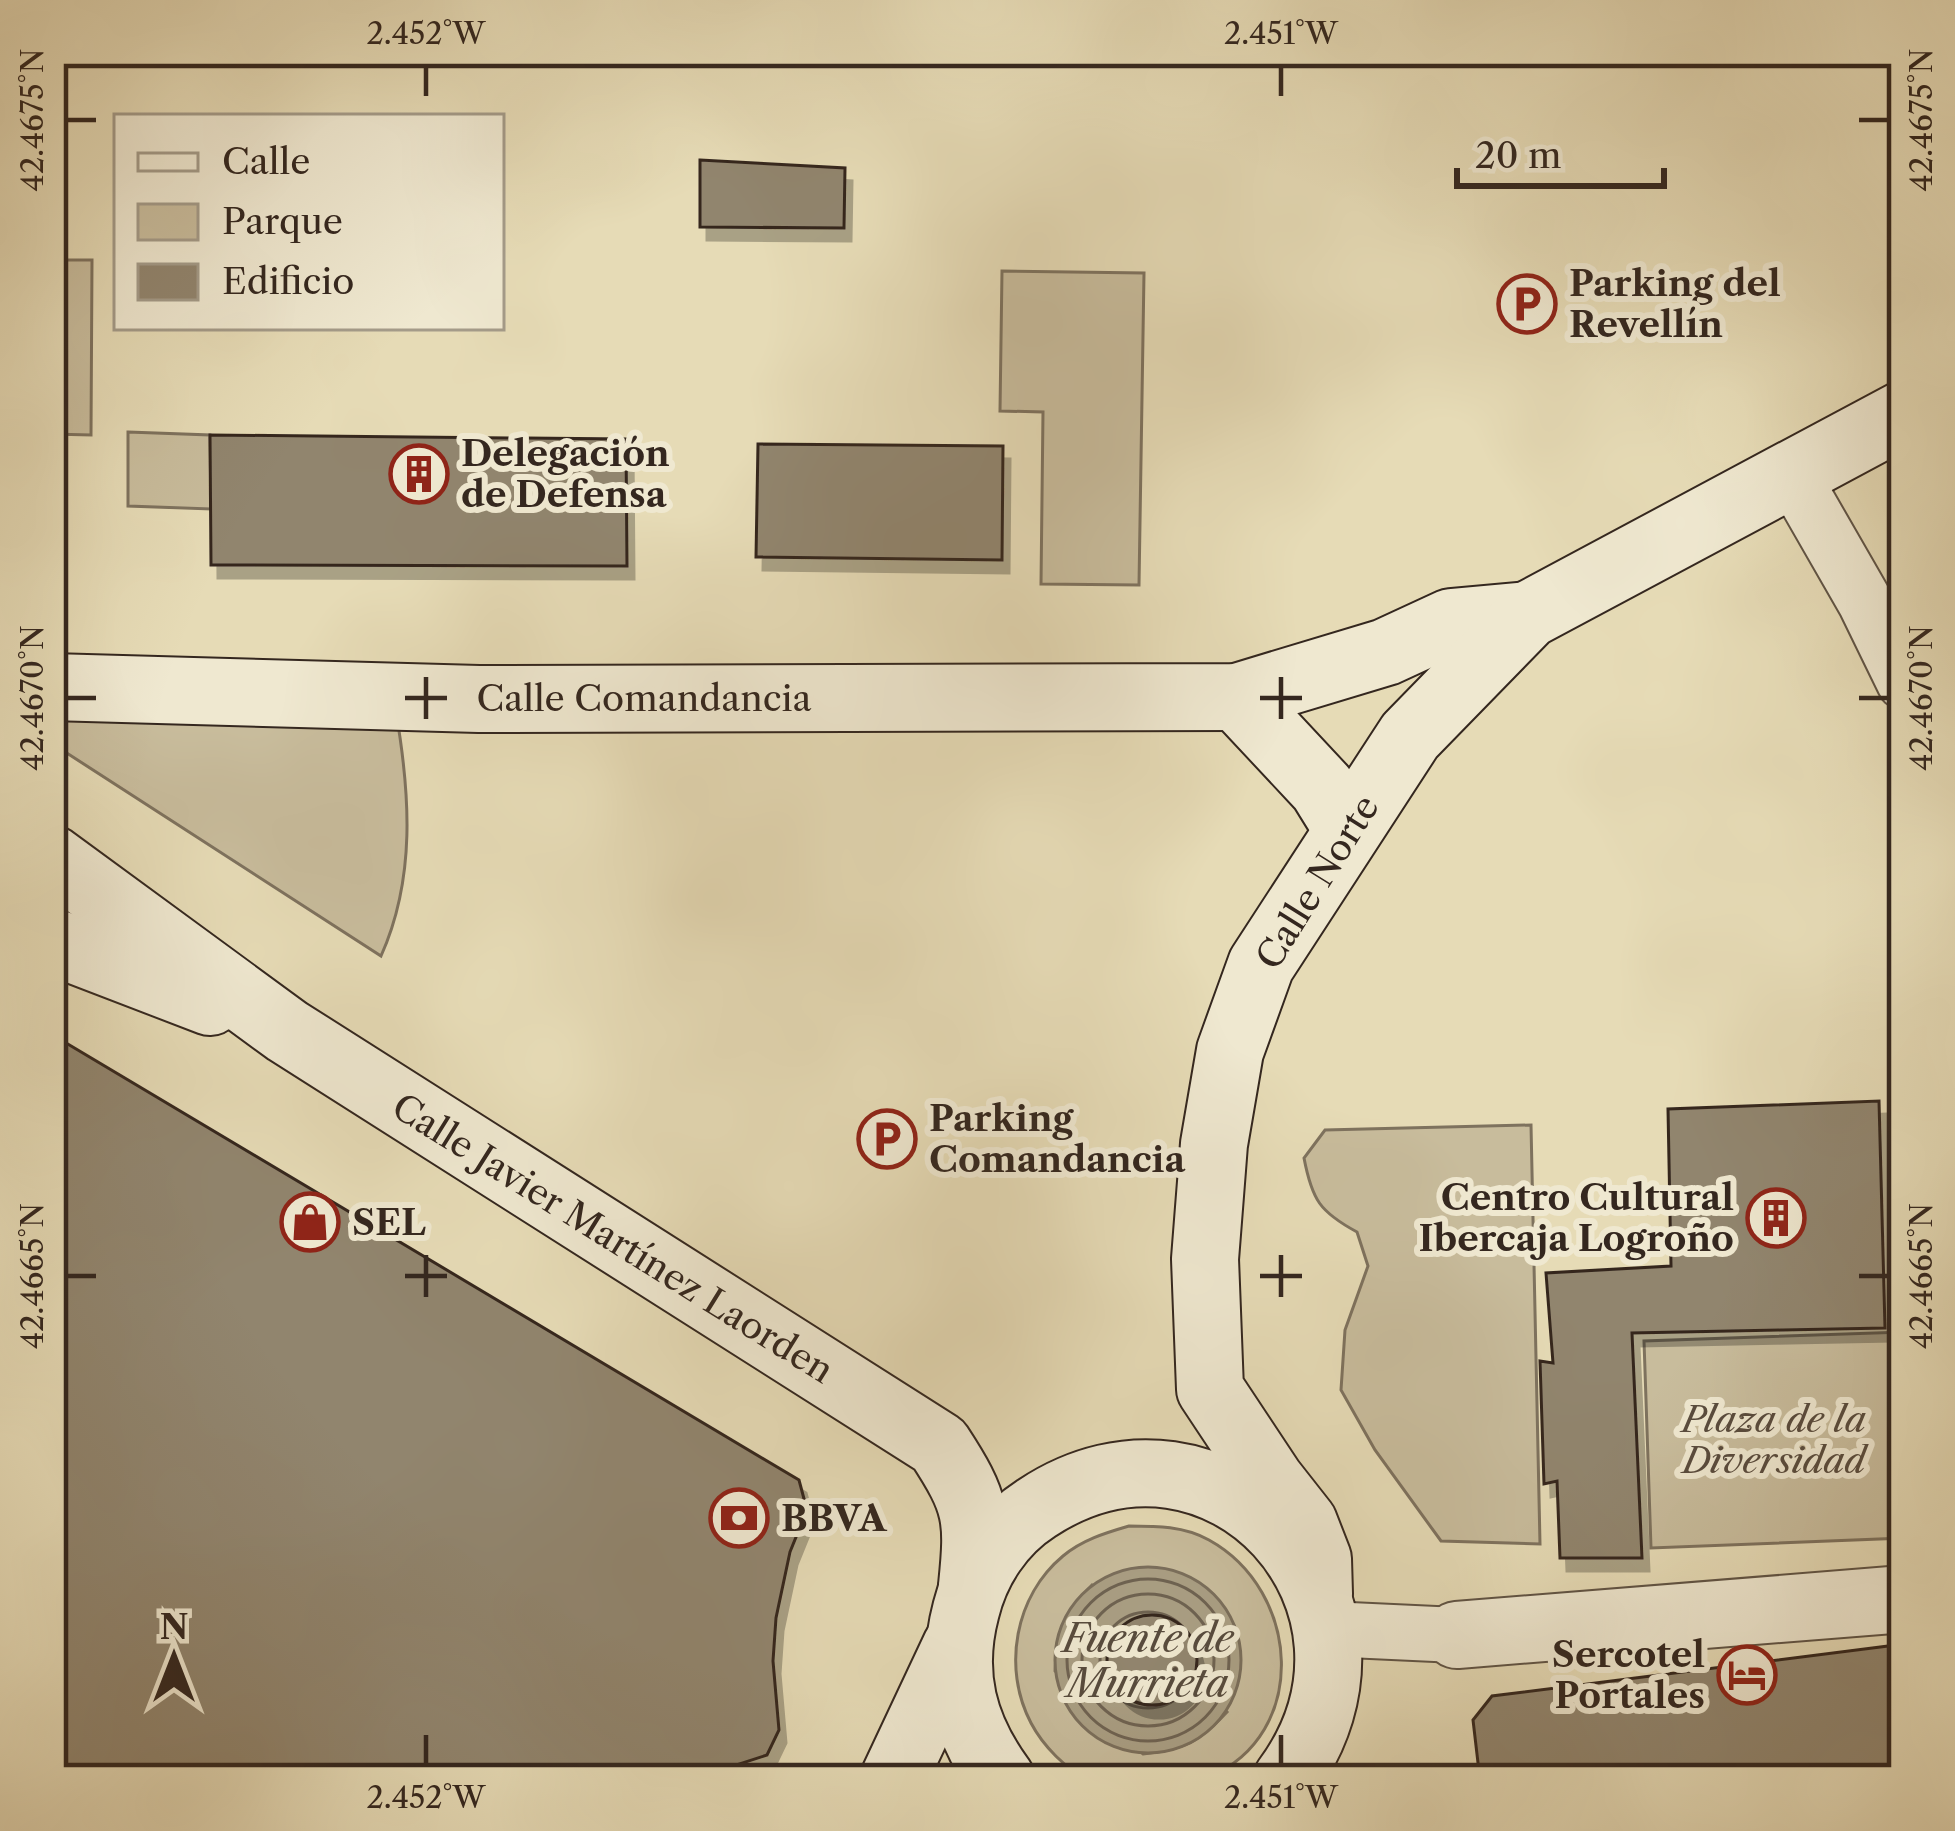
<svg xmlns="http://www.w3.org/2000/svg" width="1955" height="1831" viewBox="0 0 1955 1831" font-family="'Libre Caslon Text',serif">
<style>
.green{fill:#c8bc9c;stroke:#7e725e;stroke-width:3;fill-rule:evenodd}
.water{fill:#a99e83;stroke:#7a6e5b;stroke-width:3}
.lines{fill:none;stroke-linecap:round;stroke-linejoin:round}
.shore{stroke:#6e6251;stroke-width:3}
.building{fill:#91856e;stroke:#34271f;stroke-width:3;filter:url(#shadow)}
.pedestrian-casing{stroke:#605445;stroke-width:58}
.minor-casing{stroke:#605445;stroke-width:70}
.secondary-casing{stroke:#34271f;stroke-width:70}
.pedestrian{stroke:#efe8d0;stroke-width:54}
.minor{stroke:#efe8d0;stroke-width:66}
.secondary{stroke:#efe8d0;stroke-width:66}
.ticks{fill:none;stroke:#34271f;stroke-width:4.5}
.labels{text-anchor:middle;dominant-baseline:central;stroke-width:12;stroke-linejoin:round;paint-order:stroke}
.poi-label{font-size:36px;font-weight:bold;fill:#34271f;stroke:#efe8d0;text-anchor:start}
.street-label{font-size:36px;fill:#34271f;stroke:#efe8d0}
.park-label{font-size:36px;font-style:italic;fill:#594c3e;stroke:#efe8d0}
.water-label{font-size:39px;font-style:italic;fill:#574b3d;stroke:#efe8d0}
.neatline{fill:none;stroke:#34271f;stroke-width:4.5}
.ticks-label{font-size:30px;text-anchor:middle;fill:#34271f}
</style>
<defs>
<filter id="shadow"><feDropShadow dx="7" dy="13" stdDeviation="0" flood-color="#0004"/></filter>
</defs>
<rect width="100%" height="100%" fill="#e6dbb6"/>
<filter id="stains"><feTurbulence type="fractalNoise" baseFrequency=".00167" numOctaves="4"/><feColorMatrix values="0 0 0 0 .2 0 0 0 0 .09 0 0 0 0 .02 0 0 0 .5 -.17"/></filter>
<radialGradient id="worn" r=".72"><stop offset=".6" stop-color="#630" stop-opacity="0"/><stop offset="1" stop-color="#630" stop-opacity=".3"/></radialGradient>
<!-- green -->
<g class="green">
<path d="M51 260H92L91 435 51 434Z"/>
<path d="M1002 271 1144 273 1139 585 1041 584 1043 412 1000 411Z"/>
<path d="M128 432 210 435 211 509 128 506Z"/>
<path d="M60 708 396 712C410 794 416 878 381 956L59 748Z"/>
<path d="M1531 1125 1540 1544 1441 1541 1375 1450 1341 1390 1345 1330 1368 1266 1357 1232C1320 1212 1312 1200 1304 1158L1325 1130Z"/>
<path d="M1904 1332V1538L1651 1548 1644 1341Z"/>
<path d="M1129 1526C1157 1526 1184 1526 1209 1540 1301 1591 1310 1734 1209 1777 1189 1786 1158 1780 1136 1780 1122 1780 1104 1783 1090 1779 1067 1772 1042 1744 1031 1723 1002 1668 1015 1596 1063 1556 1082 1540 1105 1533 1129 1526ZM1092 1585 1227 1712C1199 1742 1184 1750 1143 1754L1055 1671C1057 1630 1063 1615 1092 1585Z"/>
</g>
<!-- water -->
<circle class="water" cx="1148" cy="1660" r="93"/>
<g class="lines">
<!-- shore -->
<g class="shore">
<circle cx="1148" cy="1660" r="81"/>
<circle cx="1148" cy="1660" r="66"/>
<circle cx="1148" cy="1660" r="48"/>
</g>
</g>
<!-- building -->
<g class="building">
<path d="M700 160 845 168 844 228 700 227Z"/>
<path d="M210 435 626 439 627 566 211 565Z"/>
<path d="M758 444 1003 446 1002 560 756 557Z"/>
<path d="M51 1034 799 1480 807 1510 790 1552 776 1618 773 1661 779 1730 767 1755 690 1780H51Z"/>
<path d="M1879 1101 1885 1328 1632 1333 1642 1558H1560L1557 1481 1544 1484 1540 1361 1553 1363 1546 1273 1671 1266 1668 1109Z"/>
<circle cx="1152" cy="1660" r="45"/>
<path d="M1904 1644V1780H1480L1473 1720 1492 1696Z"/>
</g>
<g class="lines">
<defs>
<g id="pedestrian">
<path d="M1792 475 1865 602 1904 682"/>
<path d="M1328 1629 1457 1635"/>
</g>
<path id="minor" d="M1457 1635 1904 1599"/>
<g id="secondary">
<path d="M51 687 479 699 1237 697 1386 652 1451 622 1528 615"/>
<path d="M1237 697 1322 788 1348 830"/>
<path d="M51 858 287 1031 939 1445C977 1503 979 1518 972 1586"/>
<path d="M51 941 210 1002"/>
<path d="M1319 1594 1318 1559 1304 1523 1271 1481 1210 1389 1205 1259 1214 1144 1230 1051 1261 965 1410 736 1528 615 1904 414"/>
<path d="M893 1780 956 1646"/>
<path d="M1002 1780C963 1727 949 1674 966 1610 976 1569 1001 1531 1037 1508 1218 1388 1417 1603 1286 1780"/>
</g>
</defs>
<!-- pedestrian casing -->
<use href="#pedestrian" class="pedestrian-casing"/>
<!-- minor casing -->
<use href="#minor" class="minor-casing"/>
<!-- secondary casing -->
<use href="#secondary" class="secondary-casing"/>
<!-- pedestrian -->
<use href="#pedestrian" class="pedestrian"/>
<!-- minor -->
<use href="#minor" class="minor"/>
<!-- secondary -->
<use href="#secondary" class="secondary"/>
</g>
<!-- ticks -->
<path class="ticks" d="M426 66V96M1281 66V96M66 120H96M1859 120H1889M426 677V719M1281 677V719M66 698H96M405 698H447M1260 698H1302M1859 698H1889M426 1255V1297M1281 1255V1297M66 1276H96M405 1276H447M1260 1276H1302M1859 1276H1889M426 1735V1765M1281 1735V1765"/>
<!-- icons -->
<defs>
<symbol id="parking-ring" viewBox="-11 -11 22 22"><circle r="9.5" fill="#efe8d0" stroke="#8f2418" stroke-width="1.5"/><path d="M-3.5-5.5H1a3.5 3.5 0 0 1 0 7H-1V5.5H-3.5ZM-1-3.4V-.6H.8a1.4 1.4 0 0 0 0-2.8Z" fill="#8f2418"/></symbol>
<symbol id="building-ring" viewBox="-11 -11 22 22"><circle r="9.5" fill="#efe8d0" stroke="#8f2418" stroke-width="1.5"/><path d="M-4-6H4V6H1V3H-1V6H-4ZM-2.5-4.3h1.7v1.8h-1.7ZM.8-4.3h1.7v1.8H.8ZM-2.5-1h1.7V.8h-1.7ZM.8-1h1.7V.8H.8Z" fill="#8f2418"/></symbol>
<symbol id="shop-ring" viewBox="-11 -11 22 22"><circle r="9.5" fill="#efe8d0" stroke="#8f2418" stroke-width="1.5"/><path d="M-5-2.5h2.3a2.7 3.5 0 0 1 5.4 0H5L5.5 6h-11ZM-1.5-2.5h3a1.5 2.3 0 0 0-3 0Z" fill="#8f2418"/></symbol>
<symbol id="bank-ring" viewBox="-11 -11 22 22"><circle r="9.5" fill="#efe8d0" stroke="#8f2418" stroke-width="1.5"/><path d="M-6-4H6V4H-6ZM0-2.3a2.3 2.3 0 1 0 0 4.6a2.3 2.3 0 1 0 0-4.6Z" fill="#8f2418"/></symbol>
<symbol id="hotel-ring" viewBox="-11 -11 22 22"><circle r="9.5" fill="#efe8d0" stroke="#8f2418" stroke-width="1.5"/><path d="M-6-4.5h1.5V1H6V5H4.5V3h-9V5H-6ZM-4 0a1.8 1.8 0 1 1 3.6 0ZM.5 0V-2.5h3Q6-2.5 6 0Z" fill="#8f2418"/></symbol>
</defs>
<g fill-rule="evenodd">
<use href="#parking-ring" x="1494" y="271" width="66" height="66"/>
<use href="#building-ring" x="386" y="441" width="66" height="66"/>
<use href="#parking-ring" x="854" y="1106" width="66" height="66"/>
<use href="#building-ring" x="1743" y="1185" width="66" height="66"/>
<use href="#shop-ring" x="277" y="1189" width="66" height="66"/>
<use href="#bank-ring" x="706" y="1485" width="66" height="66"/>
<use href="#hotel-ring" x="1714" y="1642" width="66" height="66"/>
</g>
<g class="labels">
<!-- poi labels -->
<g class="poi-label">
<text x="1569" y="283">Parking del<tspan x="1569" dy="41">Revellín</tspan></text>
<text x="461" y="453">Delegación<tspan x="461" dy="41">de Defensa</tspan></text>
<text x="929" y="1118">Parking<tspan x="929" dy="41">Comandancia</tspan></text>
<text x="1734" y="1197" text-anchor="end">Centro Cultural<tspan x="1734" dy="41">Ibercaja Logroño</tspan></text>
<text x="352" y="1222">SEL</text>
<text x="781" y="1518">BBVA</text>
<text x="1705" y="1654" text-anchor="end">Sercotel<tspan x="1705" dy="41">Portales</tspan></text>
</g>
<!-- street labels -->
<g class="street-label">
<text x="644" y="698">Calle Comandancia</text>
<text transform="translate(1317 882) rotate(-58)">Calle Norte</text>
<text transform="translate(613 1238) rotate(32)">Calle Javier Martínez Laorden</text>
</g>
<!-- park labels -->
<g class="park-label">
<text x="1774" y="1419">Plaza de la<tspan x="1774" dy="41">Diversidad</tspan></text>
</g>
<!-- water labels -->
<g class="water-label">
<text x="1148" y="1638">Fuente de<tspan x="1148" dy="45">Murrieta</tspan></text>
</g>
</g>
<!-- margin -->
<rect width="1955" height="1831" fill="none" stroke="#e6dbb6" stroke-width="132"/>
<!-- legend -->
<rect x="114" y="114" width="390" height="216" fill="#efe8d0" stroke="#a49b89" stroke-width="3"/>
<rect x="138" y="153" width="60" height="18" fill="#efe8d0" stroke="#a49b89" stroke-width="3"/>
<text x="222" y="174" font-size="36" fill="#34271f">Calle</text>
<rect x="138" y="204" width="60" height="36" fill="#c8bc9c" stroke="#a49b89" stroke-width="3"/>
<text x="222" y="234" font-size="36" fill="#34271f">Parque</text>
<rect x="138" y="264" width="60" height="36" fill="#91856e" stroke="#a49b89" stroke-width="3"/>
<text x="222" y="294" font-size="36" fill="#34271f">Edificio</text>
<!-- north arrow -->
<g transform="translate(174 1657)" stroke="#efe8d0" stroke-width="9" paint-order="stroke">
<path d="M0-9L21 45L0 30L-21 45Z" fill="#34271f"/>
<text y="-18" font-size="33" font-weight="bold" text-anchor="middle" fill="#34271f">N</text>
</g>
<!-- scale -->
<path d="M1457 168v18h207v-18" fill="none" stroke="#34271f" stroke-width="6"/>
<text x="1475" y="168" font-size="36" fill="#34271f" stroke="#efe8d0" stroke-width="9" paint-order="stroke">20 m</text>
<rect x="66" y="66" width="1823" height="1699" class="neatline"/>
<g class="ticks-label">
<text x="426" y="44">2.452°W</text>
<text x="1281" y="44">2.451°W</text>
<text transform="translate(33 120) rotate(-90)" y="10">42.4675°N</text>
<text transform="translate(1922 120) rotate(-90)" y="10">42.4675°N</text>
<text transform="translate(33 698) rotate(-90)" y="10">42.4670°N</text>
<text transform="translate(1922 698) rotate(-90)" y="10">42.4670°N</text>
<text transform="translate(33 1276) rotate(-90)" y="10">42.4665°N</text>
<text transform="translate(1922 1276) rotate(-90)" y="10">42.4665°N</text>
<text x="426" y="1808">2.452°W</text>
<text x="1281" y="1808">2.451°W</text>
</g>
<rect width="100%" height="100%" filter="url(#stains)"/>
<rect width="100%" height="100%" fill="url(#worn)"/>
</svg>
